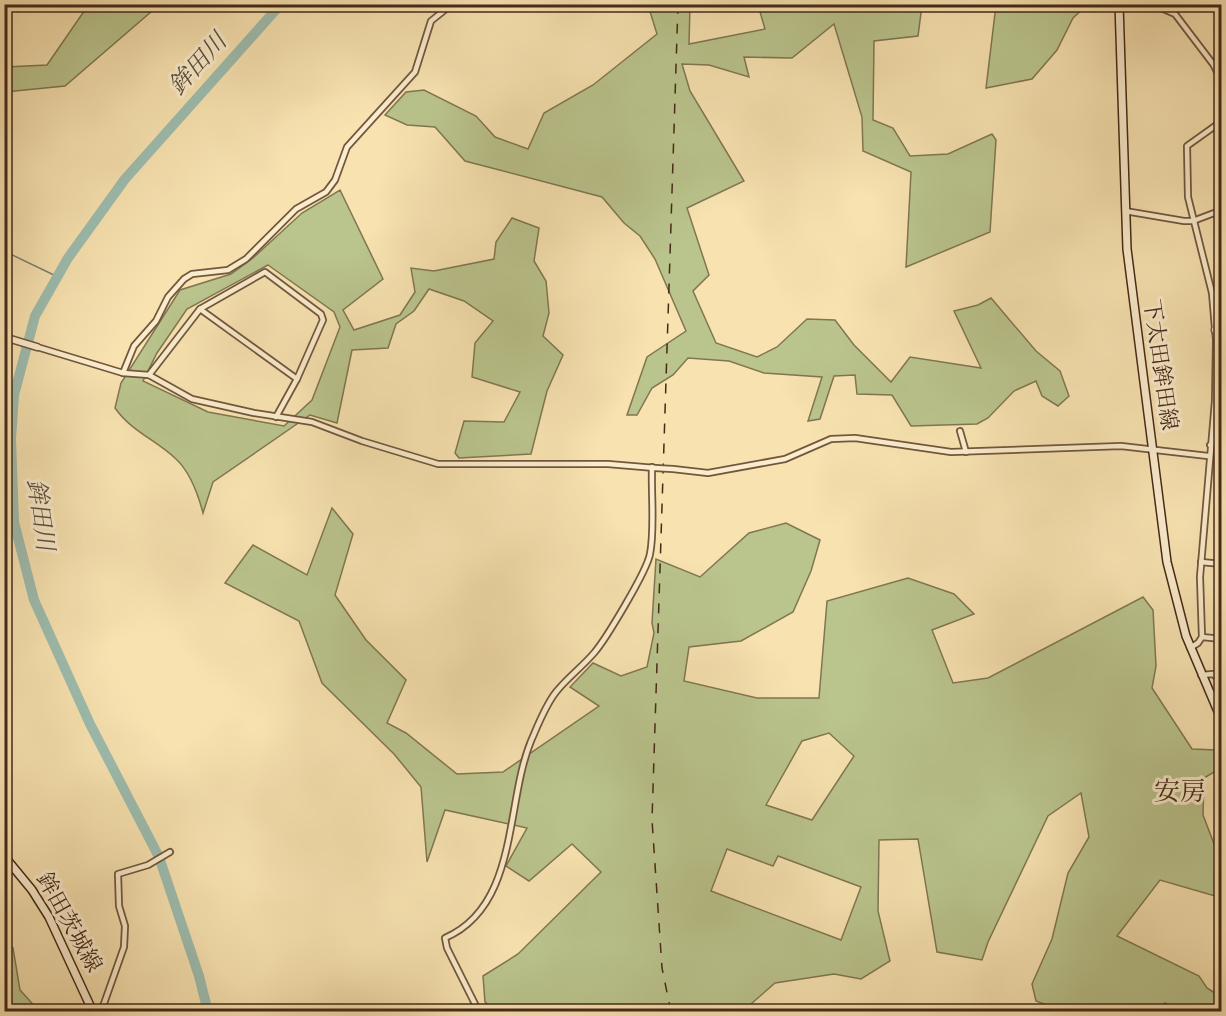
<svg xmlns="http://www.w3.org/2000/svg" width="1226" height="1016" viewBox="0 0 1226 1016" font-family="Vollkorn,'Noto Serif JP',serif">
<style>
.green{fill:#bac48d;stroke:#807652;stroke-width:1.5;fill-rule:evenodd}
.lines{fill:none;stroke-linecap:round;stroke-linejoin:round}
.stream{stroke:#7a8273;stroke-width:1.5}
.river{stroke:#9dbdaf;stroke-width:10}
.minor-casing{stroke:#72573e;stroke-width:8}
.tertiary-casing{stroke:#72573e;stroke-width:9}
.secondary-casing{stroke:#462918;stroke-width:10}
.minor{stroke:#faeccc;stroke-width:4.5}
.tertiary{stroke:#faeccc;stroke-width:6}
.secondary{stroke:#faeccc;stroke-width:7}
.rail{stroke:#462918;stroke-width:1.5;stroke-dasharray:10 10;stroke-linecap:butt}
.minor-bridge-casing{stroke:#72573e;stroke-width:8;stroke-linecap:butt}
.minor-bridge{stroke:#faeccc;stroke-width:4.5}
.labels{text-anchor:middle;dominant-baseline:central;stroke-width:6;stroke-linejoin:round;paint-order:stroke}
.street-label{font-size:22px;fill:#462918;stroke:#faeccc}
.water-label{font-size:24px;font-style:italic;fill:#5c4e3e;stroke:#faeccc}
.quarter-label{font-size:26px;fill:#462918;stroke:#faeccc}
</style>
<rect width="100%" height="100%" fill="#f7e2b0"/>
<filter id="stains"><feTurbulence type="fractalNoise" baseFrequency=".00333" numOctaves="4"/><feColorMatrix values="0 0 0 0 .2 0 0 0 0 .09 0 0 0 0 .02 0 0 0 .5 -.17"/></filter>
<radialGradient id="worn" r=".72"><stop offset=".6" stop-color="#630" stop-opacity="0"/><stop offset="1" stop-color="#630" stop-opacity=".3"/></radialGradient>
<!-- green -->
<g class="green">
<path d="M89 4 159 5 65 86 5 92V67L47 65Z"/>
<path d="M648 5H690L689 44 765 29 758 5H922L918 36 874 41 873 120 893 128 910 156 948 154 992 134 996 140 990 232 906 267 911 172 863 151 862 117 834 24 792 58 744 57 749 77 709 65 682 64 690 91 744 181 687 208 709 275 693 291 716 343 757 357 777 347 807 319 835 320 854 345 891 382 910 357 981 368 954 311 978 305 991 298 1036 351 1060 371 1069 396 1058 406 1042 396 1036 381 1014 391 988 418 977 424 911 426 892 395 857 394 855 375 834 376 820 419 808 421 822 377 764 373 729 361 688 358 673 375 652 388 637 415H627L647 357 686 331 655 259 640 236 624 223 602 197 465 161 435 127 407 125 385 115 406 92 424 90 476 116 495 137 528 149 544 113 593 85 657 34Z"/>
<path d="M996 5V4L1087 5 1073 18 1057 50 1032 79 986 88Z"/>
<path d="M340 190 383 279 343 310 354 330 400 315 415 292 411 268 434 271 494 259 496 242 512 218 539 228 534 261 546 281 549 313 543 336 563 355 547 391 531 454 459 458 455 453 464 421 504 422 520 392 472 377 475 343 493 321 464 301 429 289 414 311 396 324 388 348 352 350 337 423 310 415 213 482 203 513C198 494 190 472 176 459 156 440 131 431 115 408L121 383 180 290 231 274 253 258 302 213ZM268 265 334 312 340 327 312 400 284 426 208 412 143 381 157 353 187 309Z"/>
<path d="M332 508 353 534 335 595 366 640 406 680 387 723 406 733 457 774 503 772 599 706 570 687 593 663 621 676 647 667 654 633 652 623 656 559 700 577 749 533 786 523 820 540 811 571 793 612 741 641 689 647 684 681 757 698H819L827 601 908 578 954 594 974 614 932 630 953 683 988 678 1143 597 1153 610 1156 666 1152 688 1192 749 1216 750 1221 768 1204 778 1203 815 1221 862V894L1215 896 1160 880 1117 936 1199 976 1207 988 1221 997V1011H1183L1165 1003 1156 1011H1063L1036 1001 1032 984 1052 939 1068 873 1089 837 1081 793 1048 816 988 942 982 960 937 952 918 839 879 840 878 911 890 961 861 979 834 974 775 983 743 1011H496L485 1002 483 976 518 954 601 872 572 844 529 881 506 866 527 828 445 810 427 862 421 787 394 754 322 683 299 621 225 583 253 545 307 575ZM829 733 854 756 812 820 766 805 802 741ZM727 849 773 866 778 856 861 887 841 940 711 891Z"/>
<path d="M5 939 13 948 20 990 39 1011H5Z"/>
</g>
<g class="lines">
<!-- stream -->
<path class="stream" d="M4 251 56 276"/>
<!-- river -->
<path class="river" d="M208 1012 199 976 159 857 90 724 34 600 14 522 11 439 14 395 35 316 68 258 125 179 281 4"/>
<defs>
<g id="minor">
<path d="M1152 4 1175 14 1213 64 1222 81"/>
<path d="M1125 211 1184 221H1193L1222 210"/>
<path d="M200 309 297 379"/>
<path d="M37 347 123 373 149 375 192 399 254 413 312 422 362 441 438 464H608L655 468"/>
<path d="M123 373 134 346 156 321 168 297 184 279 192 274 228 270 246 259 296 209 326 192 335 180 347 147 415 72 431 21 446 9 462 4"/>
<path d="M149 375 200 309 265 272 321 314 323 320 297 379 276 417"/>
<path d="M960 431 966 452"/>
<path d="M1210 445 1222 439"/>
<path d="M673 469 708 473 785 459 831 439 855 438 951 452 1121 446 1208 456"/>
<path d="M1201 562 1222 564"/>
<path d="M1202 637 1222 639"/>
<path d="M1190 648 1198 643 1202 637 1200 577 1215 401 1216 340 1212 293 1188 197 1187 146 1222 121"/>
<path d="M1201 675 1213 674 1222 682"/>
<path d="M101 1012 124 947 125 926 119 906 118 874 148 865 170 852"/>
<path d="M479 1012 447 948 445 938C519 906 505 804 531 741 538 725 545 706 556 692 567 678 582 667 594 653 606 639 647 571 650 554 655 529 651 494 652 467"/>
</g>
<g id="tertiary">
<path d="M1215 330 1222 327"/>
<path d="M4 337 37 347"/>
</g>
<g id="secondary">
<path d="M1119 4 1127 249 1167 562 1186 636 1222 721"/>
<path d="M4 856 32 890 49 917 93 1012"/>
</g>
</defs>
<!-- minor casing -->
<use href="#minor" class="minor-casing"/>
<!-- tertiary casing -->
<use href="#tertiary" class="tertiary-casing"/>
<!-- secondary casing -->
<use href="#secondary" class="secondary-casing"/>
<!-- minor -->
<use href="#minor" class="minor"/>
<!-- tertiary -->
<use href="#tertiary" class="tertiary"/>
<!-- secondary -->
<use href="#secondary" class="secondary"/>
<!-- rail -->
<path class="rail" d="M671 1012 662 968 652 820 678 4"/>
<defs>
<path id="minor-bridge" d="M655 468 673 469"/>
</defs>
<!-- minor-bridge casing -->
<use href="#minor-bridge" class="minor-bridge-casing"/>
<!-- minor-bridge -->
<use href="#minor-bridge" class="minor-bridge"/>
</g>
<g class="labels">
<!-- street labels -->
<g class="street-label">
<text transform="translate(1159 365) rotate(82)">下太田鉾田線</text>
<text transform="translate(68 923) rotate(61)">鉾田茨城線</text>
</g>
<!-- water labels -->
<g class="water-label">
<text transform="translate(199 65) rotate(-48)">鉾田川</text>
<text transform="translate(39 515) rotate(82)">鉾田川</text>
</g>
<!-- quarter labels -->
<g class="quarter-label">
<text x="1180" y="793">安房</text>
</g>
</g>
<!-- margin -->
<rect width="1226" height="1016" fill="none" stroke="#f7e2b0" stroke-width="24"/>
<rect x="6" y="6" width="1214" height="1004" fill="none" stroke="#462918" stroke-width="3"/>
<rect x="12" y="12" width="1202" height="992" fill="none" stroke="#462918" stroke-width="1.5"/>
<rect width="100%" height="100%" filter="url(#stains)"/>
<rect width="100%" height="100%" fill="url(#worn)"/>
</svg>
